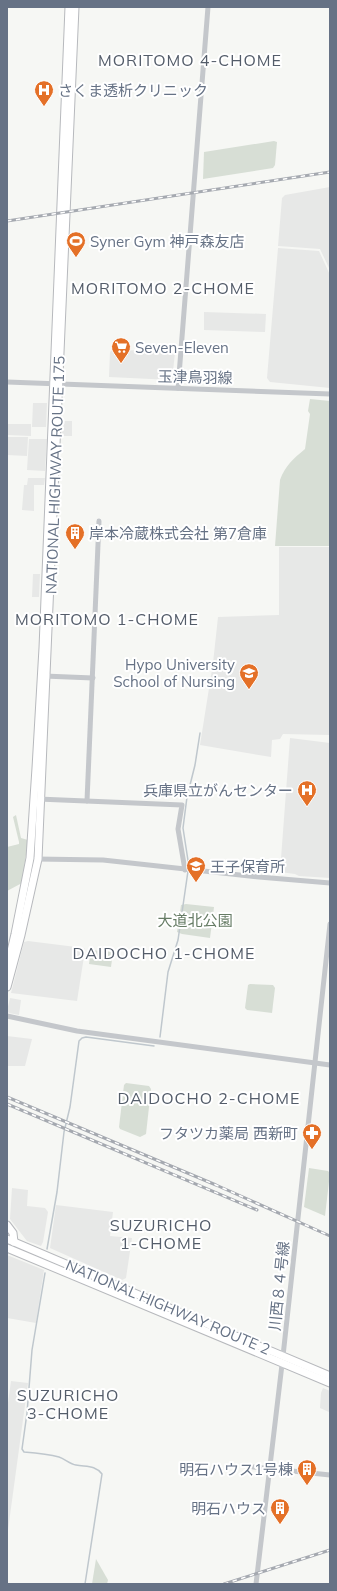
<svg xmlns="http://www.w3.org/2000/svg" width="337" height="1591" viewBox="0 0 337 1591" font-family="Mulish,'Noto Sans JP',sans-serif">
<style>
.built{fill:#e7e8e7}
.green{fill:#d7ded5}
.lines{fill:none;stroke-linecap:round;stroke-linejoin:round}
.stream{stroke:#bfc7cd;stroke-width:1.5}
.trunk-casing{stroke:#b7b9bd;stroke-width:9}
.tertiary{stroke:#c4c7cb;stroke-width:5}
.trunk{stroke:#fff;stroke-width:7}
.rail-casing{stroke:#a5a9b0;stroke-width:3}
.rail{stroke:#fff;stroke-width:1.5;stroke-dasharray:4.5;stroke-linecap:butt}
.labels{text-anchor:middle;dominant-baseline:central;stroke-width:4;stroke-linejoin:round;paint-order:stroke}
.poi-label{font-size:15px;fill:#667285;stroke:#fff;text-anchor:start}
.street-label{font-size:15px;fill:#667285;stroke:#fff}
.park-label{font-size:15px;fill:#667c65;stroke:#fff}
.neighbourhood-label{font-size:16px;letter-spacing:1px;fill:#545d6a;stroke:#fff}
</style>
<rect width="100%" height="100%" fill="#f6f7f4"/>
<!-- built -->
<g class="built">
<path d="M330 187V270L320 249 278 246 282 198 285 195Z"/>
<path d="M278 248 319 251 330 275V388L270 382 267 378Z"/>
<path d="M204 312 266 314 265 332 204 330Z"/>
<path d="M112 350 173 351 175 353 172 380 109 377 110 352Z"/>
<path d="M33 403H47L46 427H32Z"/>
<rect x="60" y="421" width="12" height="15"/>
<path d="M8 424H31V436L8 435Z"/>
<path d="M8 437H28L27 456 7 455Z"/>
<path d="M29 439H47L45 471 27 470Z"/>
<path d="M28 478H45L44 485H34V511L22 510 24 485H27Z"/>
<path d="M279 547H330V735L283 734 280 739 272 740 271 757 200 745 213 663 218 617 279 615Z"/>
<path d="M33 574H40L39 597H32Z"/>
<path d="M290 738 330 743V878L299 876 295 874 280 872Z"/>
<path d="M28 941 84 948 85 950 77 1001 11 993 24 942Z"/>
<path d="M10 998 21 1000 19 1015 9 1013 7 1011Z"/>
<path d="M7 1036 32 1039 25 1066H7Z"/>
<path d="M12 1188 28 1190 27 1206 45 1208 48 1212 43 1242 41 1246 27 1241 10 1219Z"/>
<path d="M56 1205 113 1212 110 1236 132 1238 126 1278 122 1280 50 1248Z"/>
<path d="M7 1255 44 1270 36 1323 7 1318Z"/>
<path d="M11 1381 28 1383 8 1530H7V1410Z"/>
<path d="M323 1388 330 1391V1414L329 1412 320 1408 321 1393Z"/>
</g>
<!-- green -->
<g class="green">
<path d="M274 141 277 142 275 165 273 168 203 179 204 152Z"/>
<path d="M310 399 330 401V546H275L280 480C285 466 293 459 305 449L310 414 308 411Z"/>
<path d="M16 815 21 838 28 840 22 883 7 891V847L19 844V842L13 817Z"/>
<path d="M186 904 214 907 210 938 182 934 177 932 181 905Z"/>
<path d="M91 950 113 952 111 967 89 964Z"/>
<path d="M250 984 273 985 275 988 272 1013 247 1010 245 1008 248 985Z"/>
<path d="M126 1083 149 1086 151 1089 146 1134 140 1137 120 1129 119 1127 124 1085Z"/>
<path d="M309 1168 328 1171 330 1173 325 1216 304 1207Z"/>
<path d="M96 1559 108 1580 107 1584H92Z"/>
</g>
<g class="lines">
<!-- stream -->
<g class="stream">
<path d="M189 867 183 828 187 797 195 765 200 733"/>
<path d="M160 1037 168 972 178 940 188 871"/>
<path d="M47 1249 57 1192 64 1132 70 1107 79 1041 82 1038 86 1037 154 1046"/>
<path d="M45 1273 32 1350 27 1413 22 1449 24 1452C36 1453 48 1454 59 1457 65 1459 70 1464 76 1465 87 1467 95 1465 102 1474L85 1584"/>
</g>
<defs>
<g id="trunk">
<path d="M7 968 15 934 30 858 36 768 43 648 69 7"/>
<path d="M7 987 21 935 38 859 75 7"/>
<path d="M7 1225 13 1233 14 1242"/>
<path d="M7 1239 330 1376"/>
<path d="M7 1248 330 1383"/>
</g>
</defs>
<!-- trunk casing -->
<use href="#trunk" class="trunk-casing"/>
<!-- tertiary -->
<g class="tertiary">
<path d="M7 382 330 394"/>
<path d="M178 388 208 7"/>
<path d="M44 676 93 678"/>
<path d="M38 799 182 805 178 829 185 870"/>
<path d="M87 801 99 521"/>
<path d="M36 859 103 860 259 877 330 883"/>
<path d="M7 1016 77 1031 330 1065"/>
<path d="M253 1467 330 1475"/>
<path d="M256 1584 283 1356 330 924"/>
</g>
<!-- trunk -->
<use href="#trunk" class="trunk"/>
<defs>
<g id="rail">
<path d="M7 221 330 172"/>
<path d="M7 1097 216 1185 330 1236"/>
<path d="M7 1104 257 1210"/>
<path d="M224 1584 330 1550"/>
</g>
</defs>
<!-- rail casing -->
<use href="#rail" class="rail-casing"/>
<!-- rail -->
<use href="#rail" class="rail"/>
</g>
<!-- icons -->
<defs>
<symbol id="hospital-pin" viewBox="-11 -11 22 30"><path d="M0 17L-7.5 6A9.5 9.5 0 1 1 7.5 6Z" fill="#e47027" stroke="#fff"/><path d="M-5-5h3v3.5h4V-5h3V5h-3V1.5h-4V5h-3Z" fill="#fff"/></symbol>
<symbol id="stadium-pin" viewBox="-11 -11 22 30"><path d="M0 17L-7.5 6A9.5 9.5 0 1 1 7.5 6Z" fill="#e47027" stroke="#fff"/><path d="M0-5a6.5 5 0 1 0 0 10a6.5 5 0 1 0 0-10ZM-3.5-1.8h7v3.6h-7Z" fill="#fff"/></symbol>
<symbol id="supermarket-pin" viewBox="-11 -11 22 30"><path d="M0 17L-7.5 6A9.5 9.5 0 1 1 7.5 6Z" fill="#e47027" stroke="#fff"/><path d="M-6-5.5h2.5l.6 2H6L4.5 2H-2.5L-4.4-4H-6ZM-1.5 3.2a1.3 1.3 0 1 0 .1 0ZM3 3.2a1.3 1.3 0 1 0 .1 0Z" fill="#fff"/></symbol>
<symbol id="building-pin" viewBox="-11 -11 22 30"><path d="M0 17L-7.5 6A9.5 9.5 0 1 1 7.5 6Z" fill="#e47027" stroke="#fff"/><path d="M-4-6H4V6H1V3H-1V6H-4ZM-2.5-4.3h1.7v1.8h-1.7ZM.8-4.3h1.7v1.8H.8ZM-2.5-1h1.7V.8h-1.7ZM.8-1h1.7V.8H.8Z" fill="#fff"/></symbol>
<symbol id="university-pin" viewBox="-11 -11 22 30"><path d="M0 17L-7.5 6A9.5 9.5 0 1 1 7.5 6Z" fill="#e47027" stroke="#fff"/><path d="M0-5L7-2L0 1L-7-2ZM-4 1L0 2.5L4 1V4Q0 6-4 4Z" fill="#fff"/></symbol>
<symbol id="school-pin" viewBox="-11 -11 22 30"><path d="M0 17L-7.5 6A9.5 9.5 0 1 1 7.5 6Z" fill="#e47027" stroke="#fff"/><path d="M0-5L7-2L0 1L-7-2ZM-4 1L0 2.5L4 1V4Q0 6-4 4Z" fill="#fff"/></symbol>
<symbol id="pharmacy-pin" viewBox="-11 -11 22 30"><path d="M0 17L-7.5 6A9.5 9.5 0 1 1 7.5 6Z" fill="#e47027" stroke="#fff"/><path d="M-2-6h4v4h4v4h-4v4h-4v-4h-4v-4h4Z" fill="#fff"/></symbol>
</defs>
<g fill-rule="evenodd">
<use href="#hospital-pin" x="33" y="79" width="22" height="30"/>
<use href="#stadium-pin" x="65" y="230" width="22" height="30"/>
<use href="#supermarket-pin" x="110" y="336" width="22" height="30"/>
<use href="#building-pin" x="64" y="522" width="22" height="30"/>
<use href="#university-pin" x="238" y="662" width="22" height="30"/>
<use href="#hospital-pin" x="296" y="779" width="22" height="30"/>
<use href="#school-pin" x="185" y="855" width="22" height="30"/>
<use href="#pharmacy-pin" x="301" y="1122" width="22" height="30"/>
<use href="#building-pin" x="296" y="1458" width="22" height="30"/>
<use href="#building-pin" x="269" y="1497" width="22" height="30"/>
</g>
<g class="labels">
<!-- poi labels -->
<g class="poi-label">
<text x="58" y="90">さくま透析クリニック</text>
<text x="90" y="241">Syner Gym 神戸森友店</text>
<text x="135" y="347">Seven-Eleven</text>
<text x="89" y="533">岸本冷蔵株式会社 第7倉庫</text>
<text x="235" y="664" text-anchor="end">Hypo University<tspan x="235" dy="17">School of Nursing</tspan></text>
<text x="293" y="790" text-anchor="end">兵庫県立がんセンター</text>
<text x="210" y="866">王子保育所</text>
<text x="298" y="1133" text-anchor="end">フタツカ薬局 西新町</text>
<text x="293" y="1469" text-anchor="end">明石ハウス1号棟</text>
<text x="266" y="1508" text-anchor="end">明石ハウス</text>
</g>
<!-- street labels -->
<g class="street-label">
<text transform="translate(195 377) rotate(1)">玉津鳥羽線</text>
<text transform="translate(55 475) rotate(-88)">NATIONAL HIGHWAY ROUTE 175</text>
<text transform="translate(279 1286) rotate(-84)">川西８４号線</text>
<text transform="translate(168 1307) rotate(23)">NATIONAL HIGHWAY ROUTE 2</text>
</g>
<!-- park labels -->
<g class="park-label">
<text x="195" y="920">大道北公園</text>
</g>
<!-- neighbourhood labels -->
<g class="neighbourhood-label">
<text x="190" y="60">MORITOMO 4-CHOME</text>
<text x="163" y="288">MORITOMO 2-CHOME</text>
<text x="107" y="619">MORITOMO 1-CHOME</text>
<text x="164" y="953">DAIDOCHO 1-CHOME</text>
<text x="209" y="1098">DAIDOCHO 2-CHOME</text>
<text x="161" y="1225">SUZURICHO<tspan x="161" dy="18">1-CHOME</tspan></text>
<text x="68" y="1395">SUZURICHO<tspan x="68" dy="18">3-CHOME</tspan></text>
</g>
</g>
<!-- border -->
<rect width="337" height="1591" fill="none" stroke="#667285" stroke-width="16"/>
</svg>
